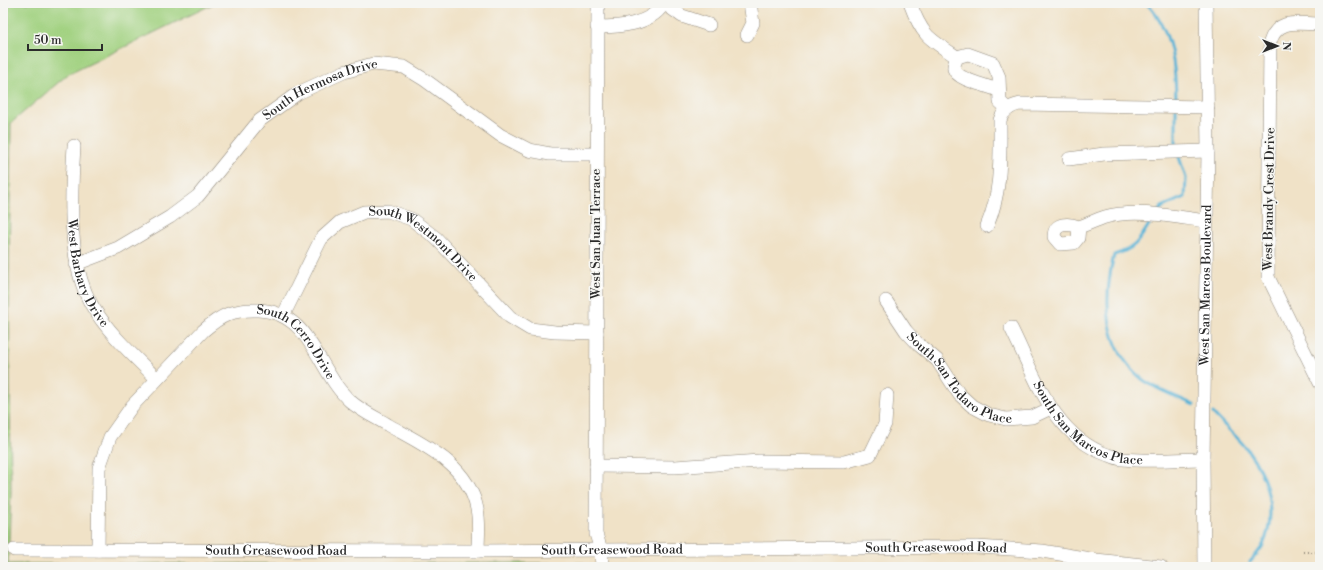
<svg xmlns="http://www.w3.org/2000/svg" width="1323" height="570" viewBox="0 0 1323 570" font-family="'Libre Bodoni',serif">
<style>
.green{fill:#a1d180;stroke:#667e56}
.lines{fill:none;stroke-linecap:round;stroke-linejoin:round}
.stream{stroke:#5ab4d7;stroke-width:3}
.minor-casing{stroke:#8e8679;stroke-width:14}
.path{stroke:#8e8679;stroke-width:2;stroke-dasharray:1 3;stroke-linecap:butt}
.minor{stroke:#fff;stroke-width:13}
.labels{text-anchor:middle;dominant-baseline:central;stroke-width:3;stroke-linejoin:round;paint-order:stroke}
.street-label{font-size:13px;fill:#2b2b2b;stroke:#f6f6f2}
</style>
<rect width="100%" height="100%" fill="#f6f6f2"/>
<filter id="ink" filterUnits="userSpaceOnUse"><feTurbulence type="fractalNoise" baseFrequency=".025" numOctaves="2"/><feDisplacementMap in="SourceGraphic" scale="8" xChannelSelector="R" yChannelSelector="G"/><feConvolveMatrix kernelMatrix="1 2 1 2 8 2 1 2 1" color-interpolation-filters="sRGB"/></filter>
<filter id="wash" filterUnits="userSpaceOnUse"><feTurbulence type="fractalNoise" baseFrequency=".012" numOctaves="4" result="noise"/><feDisplacementMap in="SourceGraphic" scale="16" xChannelSelector="R" yChannelSelector="G"/><feGaussianBlur stdDeviation="0.9" result="paint"/><feColorMatrix in="noise" values="0 0 0 0 0 0 0 0 0 0 0 0 0 0 0 0 0 1.4 0 .05"/><feComposite in="paint" operator="in"/></filter>
<g filter="url(#wash)">
<rect width="100%" height="100%" fill="#f0e2c7"/>
<!-- green -->
<path class="green" d="M3 3H215L67 75 11 123 9 273 11 492 8 564 584 563 585 567H3Z"/>
<g class="lines">
<!-- stream -->
<g class="stream">
<path d="M1146 3C1172 29 1176 67 1176 103"/>
<path d="M1176 109V149"/>
<path d="M1159 211 1162 207 1185 197 1186 178 1178 154"/>
<path d="M1154 217C1140 237 1140 247 1114 255 1103 299 1104 348 1142 379 1157 390 1178 397 1194 405"/>
<path d="M1213 413C1224 426 1237 436 1247 449 1267 476 1278 512 1263 545 1260 551 1254 557 1250 562"/>
</g>
</g>
</g>
<g filter="url(#ink)">
<g class="lines">
<defs>
<g id="minor">
<path d="M598 3 596 534 601 550 602 567"/>
<path d="M910 3C922 36 929 39 957 57"/>
<path d="M663 5 668 6 682 16 709 25"/>
<path d="M1320 24C1299 24 1278 17 1270 42L1268 277 1320 383"/>
<path d="M597 27C619 27 649 25 663 5L661 3"/>
<path d="M747 35 753 23 750 3"/>
<path d="M999 91C989 85 958 81 954 69 953 65 956 61 957 57L968 54 993 63 999 77 1000 102 1008 109"/>
<path id="s1" d="M74 146C71 193 67 261 91 304 108 333 134 356 157 379"/>
<path d="M1069 159 1104 154 1208 151"/>
<path d="M987 226C1002 191 1000 158 1000 120 1003 111 1010 106 1020 104L1208 107"/>
<path d="M1079 227 1078 238 1074 243 1060 244 1054 237C1054 222 1069 223 1079 227 1088 224 1096 220 1105 217 1134 208 1176 217 1206 221"/>
<path id="s2" d="M76 264 118 248 170 217 198 196 259 121 298 93 344 72 373 64 404 67 425 80 500 135 529 150 550 154H596"/>
<path id="s3" d="M886 301 906 331 919 345 937 360 959 394 972 406 989 415 1006 419 1032 417 1051 408"/>
<path id="s4" d="M283 316 321 239 340 222 364 212 388 211 411 219 436 238 510 317 530 329 555 332 597 333"/>
<path id="s5" d="M1011 328C1035 376 1053 436 1108 455 1113 456 1118 459 1123 459 1149 462 1177 459 1203 459"/>
<path d="M596 466 675 467 759 461 844 462 870 455 885 424 887 395"/>
<path id="s6" d="M14 550 478 551 977 547 1042 551 1096 560 1161 567"/>
<path id="s7" d="M98 550 99 468 110 437 132 406 203 331C221 315 234 309 258 310 312 312 316 370 350 401 361 411 375 417 388 425 424 445 468 464 477 509 480 523 478 537 478 551"/>
<path id="s8" d="M1204 567 1203 459 1208 151 1206 3"/>
</g>
</defs>
<!-- minor casing -->
<use href="#minor" class="minor-casing"/>
<!-- path -->
<path class="path" d="M1303 552H1320"/>
<!-- minor -->
<use href="#minor" class="minor"/>
</g>
</g>
<g class="labels">
<!-- street labels -->
<g class="street-label">
<text stroke="none"><textPath href="#s2" startOffset="307">South Hermosa Drive</textPath></text>
<text transform="translate(1269 199) rotate(-89)">West Brandy Crest Drive</text>
<text transform="translate(596 234) rotate(-90)">West San Juan Terrace</text>
<text stroke="none"><textPath href="#s4" startOffset="208">South Westmont Drive</textPath></text>
<text stroke="none"><textPath href="#s1" startOffset="130">West Barbary Drive</textPath></text>
<text stroke="none"><textPath href="#s8" startOffset="282">West San Marcos Boulevard</textPath></text>
<text stroke="none"><textPath href="#s7" startOffset="369">South Cerro Drive</textPath></text>
<text stroke="none"><textPath href="#s3" startOffset="110">South San Todaro Place</textPath></text>
<text stroke="none"><textPath href="#s5" startOffset="130">South San Marcos Place</textPath></text>
<text stroke="none"><textPath href="#s6" startOffset="922">South Greasewood Road</textPath></text>
<text stroke="none"><textPath href="#s6" startOffset="598">South Greasewood Road</textPath></text>
<text stroke="none"><textPath href="#s6" startOffset="262">South Greasewood Road</textPath></text>
</g>
</g>
<!-- margin -->
<rect width="1323" height="570" fill="none" stroke="#f6f6f2" stroke-width="16"/>
<!-- north arrow -->
<g transform="translate(1277 46) rotate(90)" stroke="#f6f6f2" stroke-width="3" paint-order="stroke">
<path d="M0-3L7 15L0 10L-7 15Z" fill="#2b2b2b"/>
<text y="-6" font-size="11" font-weight="bold" text-anchor="middle" fill="#2b2b2b">N</text>
</g>
<!-- scale -->
<path d="M28 44v6h74v-6" fill="none" stroke="#2b2b2b" stroke-width="2"/>
<text x="34" y="44" font-size="12" fill="#2b2b2b" stroke="#f6f6f2" stroke-width="3" paint-order="stroke">50 m</text>
</svg>
